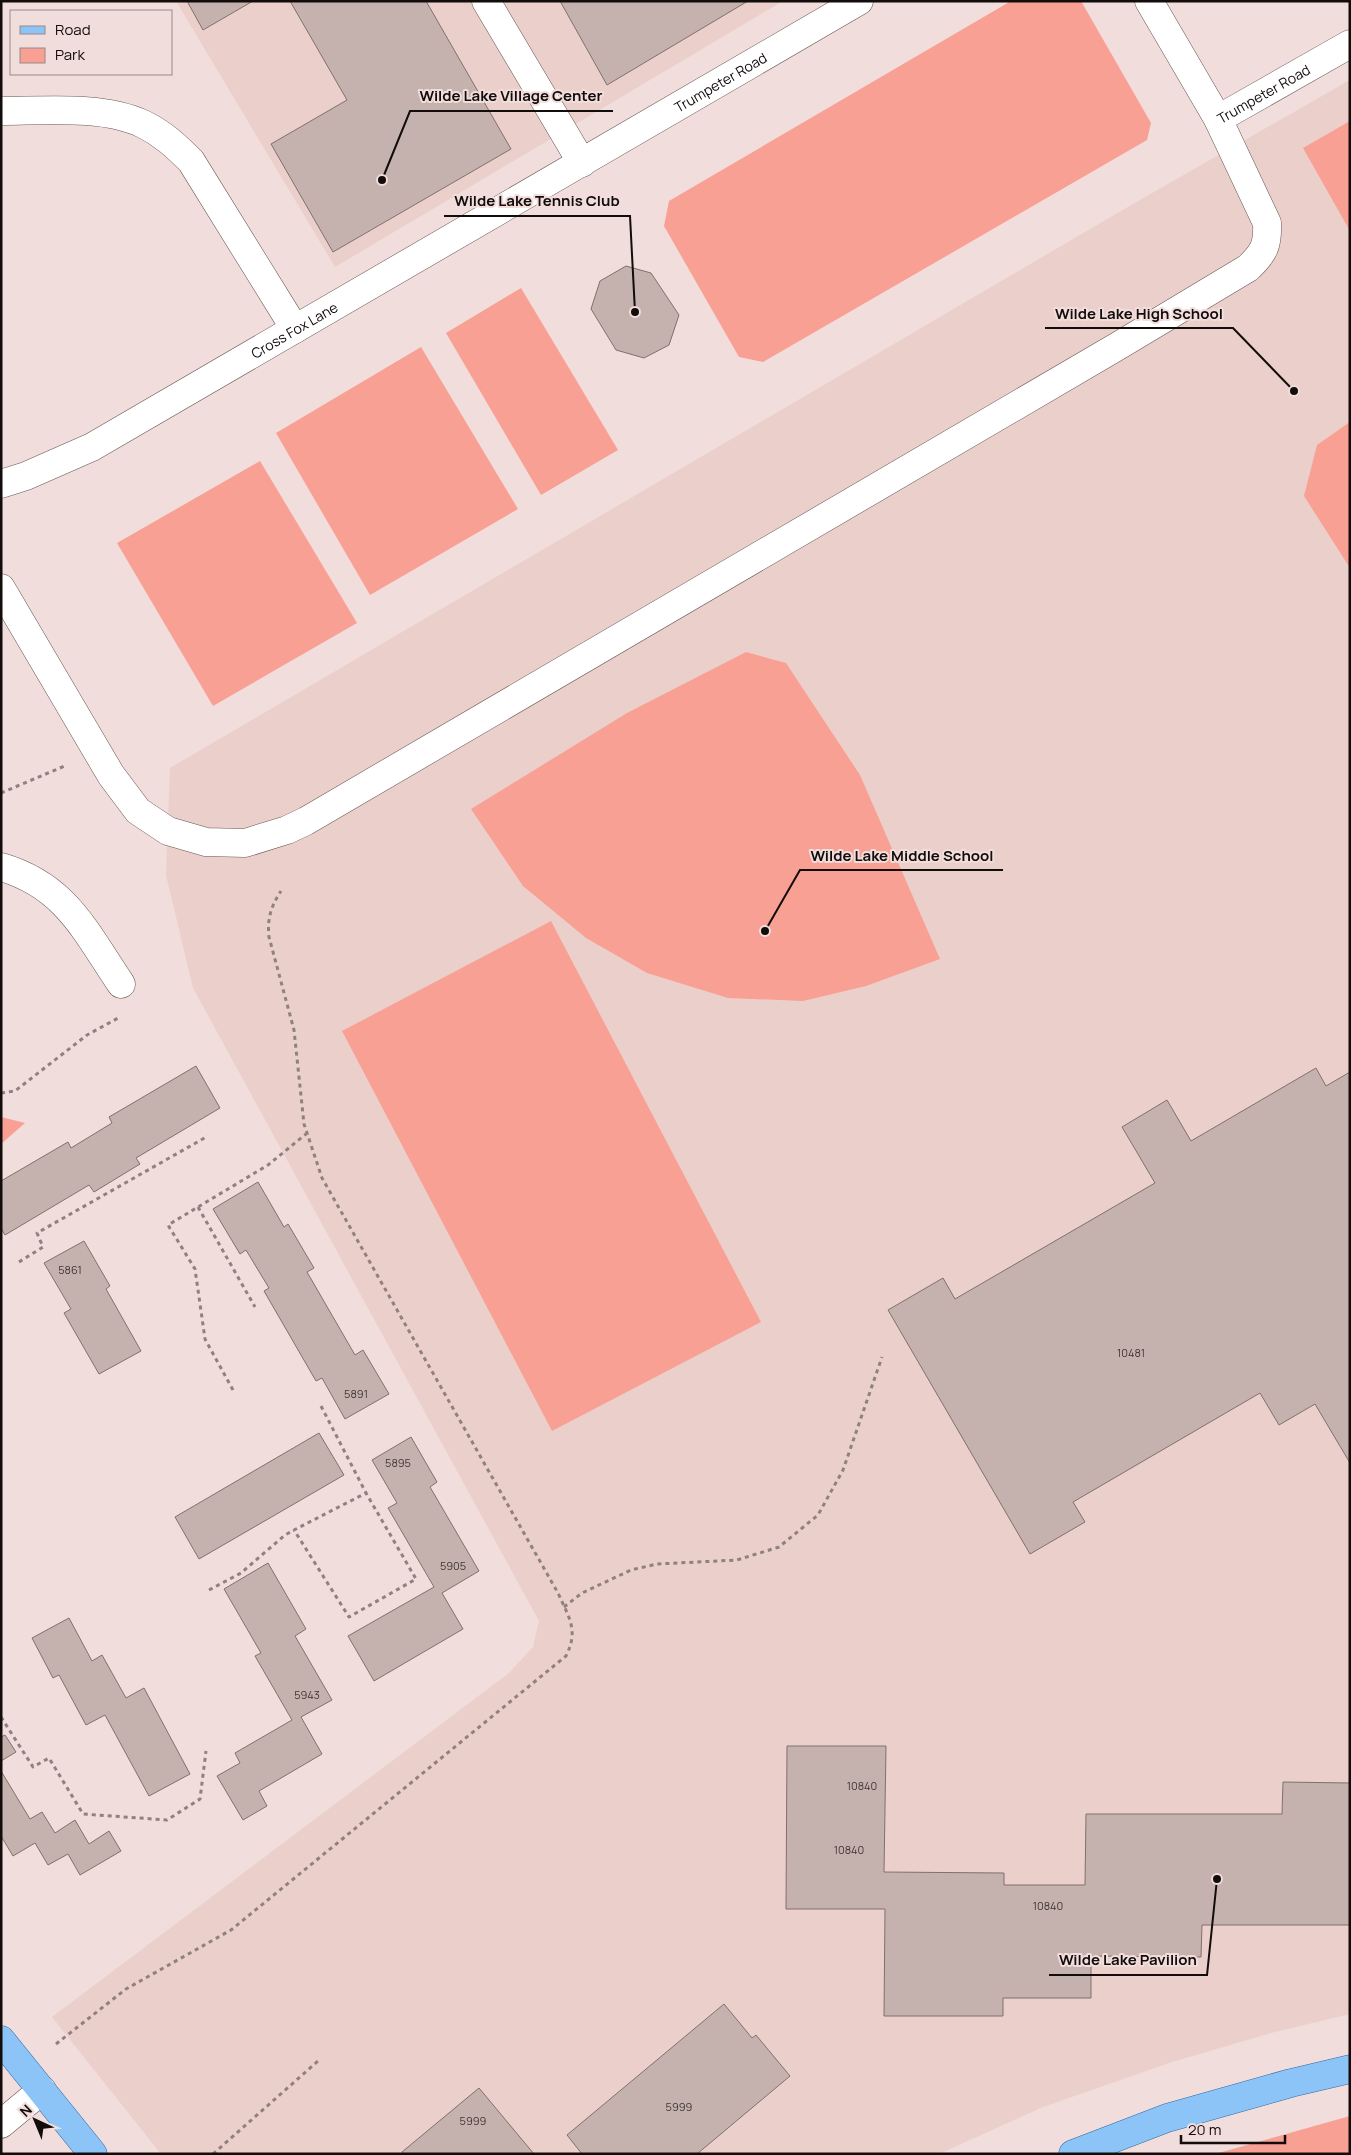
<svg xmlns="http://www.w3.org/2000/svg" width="1351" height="2155" viewBox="0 0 1351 2155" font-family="Manrope,sans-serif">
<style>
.built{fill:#ebcfcb}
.green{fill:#f9a094}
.building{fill:#c5b2af;stroke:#81706d}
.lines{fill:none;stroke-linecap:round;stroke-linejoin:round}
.minor-casing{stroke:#675754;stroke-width:29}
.major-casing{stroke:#2f6aa2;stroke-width:29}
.path{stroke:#8f817f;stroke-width:3;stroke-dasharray:4 4;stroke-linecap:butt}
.minor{stroke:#fff;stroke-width:28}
.major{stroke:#8cc4f8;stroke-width:28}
.labels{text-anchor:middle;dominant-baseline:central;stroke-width:4;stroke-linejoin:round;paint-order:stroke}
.number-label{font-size:11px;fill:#3f3634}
.street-label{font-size:14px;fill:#120c0b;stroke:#f1dddb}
.leader{fill:none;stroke:#120c0b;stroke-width:2}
.callout-dot{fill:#120c0b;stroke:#f1dddb;stroke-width:2}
.callout-label{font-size:15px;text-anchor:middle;font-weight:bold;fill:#120c0b;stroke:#f1dddb;stroke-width:4;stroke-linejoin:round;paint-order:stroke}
</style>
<rect width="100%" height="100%" fill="#f1dddb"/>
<!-- built -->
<g class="built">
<path d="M176 1H783L335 267Z"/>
<path d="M1350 80V2014L1271 2033 1169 2063 1043 2107 939 2154H161L52 2017 509 1673 533 1647 539 1621 193 988 166 875 170 768 1126 208Z"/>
</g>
<!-- green -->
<g class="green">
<path d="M1011 1H1081L1151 123 1147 140 763 362 739 357 664 226 669 201Z"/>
<path d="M1350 121V231L1303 148Z"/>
<path d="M521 288 618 450 541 495 446 333Z"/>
<path d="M421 347 518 509 370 595 276 433Z"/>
<path d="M1350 422V568L1304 496 1317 445Z"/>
<path d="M260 461 357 623 213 706 117 543Z"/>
<path d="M746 652 786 663 860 775 940 959 866 986 803 1001 728 998 647 973 586 938 523 886 471 809 627 713Z"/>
<path d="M551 921 761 1322 552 1431 342 1031Z"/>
<path d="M1 1117 25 1123 1 1144Z"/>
<path d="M1350 2116V2154H1215Z"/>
</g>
<!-- building -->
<g class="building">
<path d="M187 1H253L203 30Z"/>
<path d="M290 1H426L511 149 333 252 271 144 347 100Z"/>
<path d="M560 1H748L607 85Z"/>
<path d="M626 266 651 273 679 315 669 345 644 358 616 350 591 309 600 281Z"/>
<path d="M196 1066 220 1108 136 1158 140 1164 94 1192 89 1185 5 1235 1 1228V1181L68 1142 71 1148 112 1123 109 1117Z"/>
<path d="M1316 1068 1326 1086 1350 1072V1463L1315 1404 1279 1425 1260 1393 1073 1502 1085 1522 1030 1554 888 1310 943 1278 955 1299 1155 1183 1122 1127 1167 1100 1191 1141Z"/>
<path d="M258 1182 284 1227 288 1224 314 1268 307 1272 355 1355 363 1350 389 1394 345 1419 322 1378 316 1381 264 1291 269 1288 246 1250 240 1254 213 1209Z"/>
<path d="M84 1241 110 1286 106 1289 141 1351 99 1374 64 1313 71 1309 44 1263Z"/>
<path d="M319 1433 344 1475 199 1559 175 1517Z"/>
<path d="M411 1437 437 1482 430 1487 479 1571 442 1593 463 1629 374 1681 348 1636 434 1587 388 1508 397 1503 372 1460Z"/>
<path d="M268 1563 306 1629 295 1636 332 1700 301 1717 322 1754 259 1791 267 1806 243 1820 217 1776 240 1763 235 1753 292 1720 255 1656 261 1653 224 1589Z"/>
<path d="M69 1618 92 1661 102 1655 126 1698 144 1688 190 1774 149 1796 105 1715 86 1725 59 1675 53 1678 32 1638Z"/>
<path d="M5 1735 16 1752 1 1761V1737Z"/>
<path d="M787 1746H886L884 1872 1004 1873V1885H1085L1086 1814H1282L1283 1782 1350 1783V1925H1202L1201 1957 1091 1956V1998H1003V2016H884L885 1909H786Z"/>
<path d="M1 1771 30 1819 42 1812 55 1833 75 1820 89 1844 109 1831 121 1851 80 1875 68 1854 48 1865 35 1843 13 1856 1 1836Z"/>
<path d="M724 2004 752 2038 756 2035 790 2076 697 2154H582L567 2135Z"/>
<path d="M479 2088 534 2154H404L402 2152Z"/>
</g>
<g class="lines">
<defs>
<g id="minor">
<path d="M486 1 582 163"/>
<path d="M1 111C44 111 103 105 143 124 162 133 176 146 191 161L295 329"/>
<path id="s1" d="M1218 119 1350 44"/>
<path id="s2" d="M1 484 26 476 92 447 859 1"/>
<path d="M1 588 111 775 138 811 168 831 206 842 245 843 287 830 306 821 1118 346 1248 268C1264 253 1268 245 1267 223L1218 119 1149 1"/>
<path d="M1 867C66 886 85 931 121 984"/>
<path d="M1 2124 42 2090"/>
</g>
<g id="major">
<path d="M1 2040 93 2154"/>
<path d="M1073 2154 1167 2118 1291 2083 1350 2069"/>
</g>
</defs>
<!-- minor casing -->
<use href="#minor" class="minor-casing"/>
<!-- major casing -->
<use href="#major" class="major-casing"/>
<!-- path -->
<g class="path">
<path d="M1 793 67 765"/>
<path d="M1 1093 15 1091 87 1035 120 1017"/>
<path d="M198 1207 255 1307"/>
<path d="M19 1262 43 1247 37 1233 208 1136"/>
<path d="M233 1390 205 1339 195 1269 168 1225 268 1165 306 1134"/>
<path d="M321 1406 366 1493"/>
<path d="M209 1590 241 1573 285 1535 294 1530 366 1493 416 1579 349 1617 294 1530"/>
<path d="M564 1607 582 1593 631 1570 657 1564 737 1560 779 1547 818 1515 843 1470 882 1357"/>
<path d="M1 1717 33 1767 49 1758 83 1814 167 1820 200 1799 206 1751"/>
<path d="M56 2044 126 1989 231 1930 566 1656C579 1630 569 1618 558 1593L322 1178 304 1124 294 1030 269 937C267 919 271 906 281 891"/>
<path d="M213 2154 318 2061"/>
</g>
<!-- minor -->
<use href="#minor" class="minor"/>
<!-- major -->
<use href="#major" class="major"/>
</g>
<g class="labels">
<!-- number labels -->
<g class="number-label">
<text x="70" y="1269">5861</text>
<text x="1131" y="1352">10481</text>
<text x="356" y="1393">5891</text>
<text x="398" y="1462">5895</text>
<text x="453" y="1565">5905</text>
<text x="307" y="1694">5943</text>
<text x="862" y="1785">10840</text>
<text x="849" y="1849">10840</text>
<text x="1048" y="1905">10840</text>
<text x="679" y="2106">5999</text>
<text x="473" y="2120">5999</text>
</g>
<!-- street labels -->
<g class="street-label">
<text stroke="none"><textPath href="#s2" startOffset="825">Trumpeter Road</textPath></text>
<text stroke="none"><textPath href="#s1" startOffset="52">Trumpeter Road</textPath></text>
<text stroke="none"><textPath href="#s2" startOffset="332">Cross Fox Lane</textPath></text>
</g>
</g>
<!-- callouts -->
<path class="leader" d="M382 180L410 111H613M635 312L630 216H444M1294 391L1233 328H1045M765 931L800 870H1003M1217 1879L1207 1975H1049"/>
<g class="callout-dot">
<circle cx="382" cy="180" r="5"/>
<circle cx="635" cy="312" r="5"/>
<circle cx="1294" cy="391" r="5"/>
<circle cx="765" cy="931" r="5"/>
<circle cx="1217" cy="1879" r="5"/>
</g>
<g class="callout-label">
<text x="511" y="101">Wilde Lake Village Center</text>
<text x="537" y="206">Wilde Lake Tennis Club</text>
<text x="1139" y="319">Wilde Lake High School</text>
<text x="902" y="861">Wilde Lake Middle School</text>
<text x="1128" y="1965">Wilde Lake Pavilion</text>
</g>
<!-- border -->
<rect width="1351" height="2155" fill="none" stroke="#120c0b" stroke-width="5"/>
<!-- legend -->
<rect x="10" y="10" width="162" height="65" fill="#f1dddb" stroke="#988988"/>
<rect x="20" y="26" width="25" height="8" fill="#8cc4f8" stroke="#988988"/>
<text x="55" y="35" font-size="15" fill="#120c0b">Road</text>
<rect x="20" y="48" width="25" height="15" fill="#f9a094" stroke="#988988"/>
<text x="55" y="60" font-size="15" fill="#120c0b">Park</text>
<!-- north arrow -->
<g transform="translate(35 2120) rotate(316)" stroke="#f1dddb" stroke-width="4" paint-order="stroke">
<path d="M0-4L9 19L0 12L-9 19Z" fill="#120c0b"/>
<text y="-8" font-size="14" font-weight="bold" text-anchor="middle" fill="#120c0b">N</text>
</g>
<!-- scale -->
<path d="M1181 2135v8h104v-8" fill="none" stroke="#120c0b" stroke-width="2.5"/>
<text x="1188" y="2135" font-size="15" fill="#120c0b" stroke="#f1dddb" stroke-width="4" paint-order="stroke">20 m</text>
</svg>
